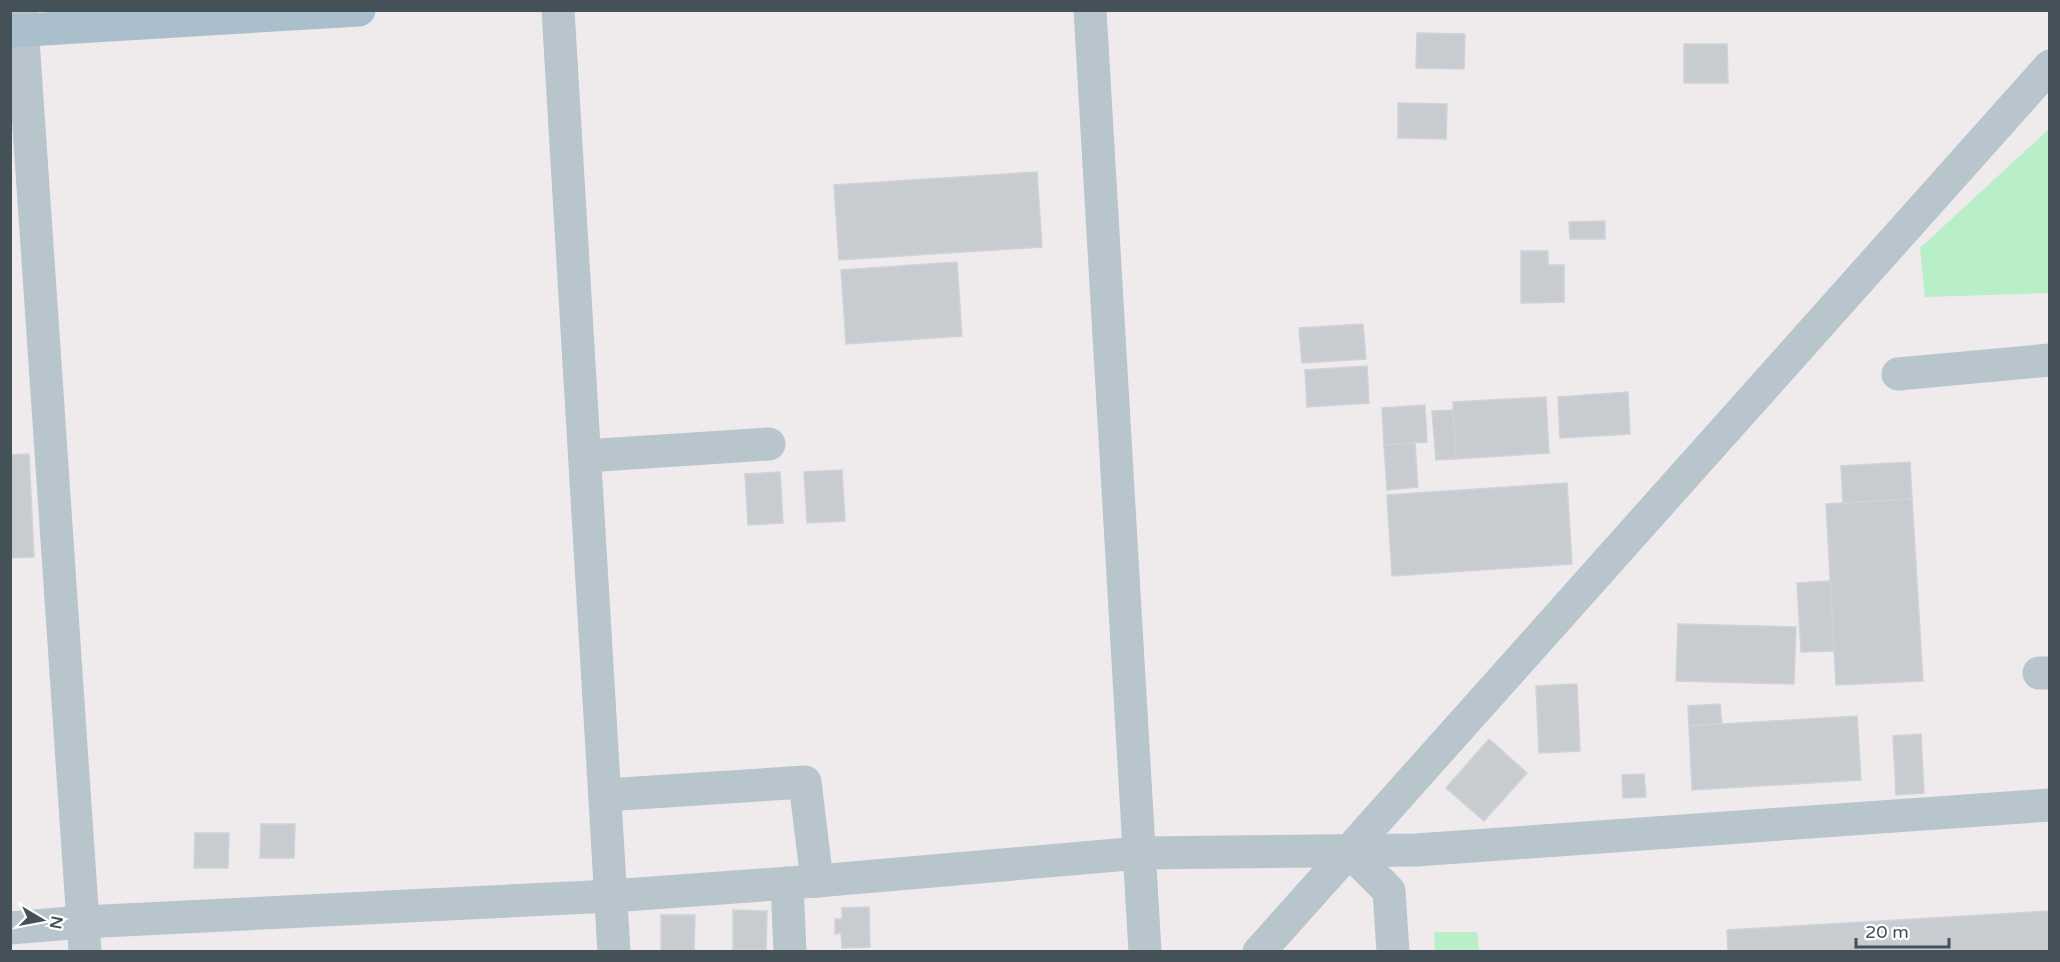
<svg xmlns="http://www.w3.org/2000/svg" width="2060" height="962" viewBox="0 0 2060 962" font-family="'Varela Round',sans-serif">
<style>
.green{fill:#b8eec8}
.building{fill:#c8ccd1;stroke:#cfd2d8;stroke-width:1.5}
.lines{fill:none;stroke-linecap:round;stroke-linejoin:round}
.minor{stroke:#b9c5cc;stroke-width:33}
.major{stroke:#aabecc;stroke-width:33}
</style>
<rect width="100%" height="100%" fill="#efebec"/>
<!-- green -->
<g class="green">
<path d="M2049 129V293L1925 297 1920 248Z"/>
<path d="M1434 932H1477L1479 951H1435Z"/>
</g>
<!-- building -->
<g class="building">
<path d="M1417 33 1465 34 1464 69 1416 68Z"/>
<path d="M1684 44H1727L1728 83H1684Z"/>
<path d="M1398 103 1447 104 1446 139 1398 138Z"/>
<path d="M1037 172 1042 247 839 260 834 185Z"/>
<path d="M1605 221V239H1570L1569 222Z"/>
<path d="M1521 251H1548V265H1564V302L1521 303Z"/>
<path d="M957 262 962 336 846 344 841 270Z"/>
<path d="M1363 324 1366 359 1302 363 1299 328Z"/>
<path d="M1367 366 1369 403 1307 407 1305 370Z"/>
<path d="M1628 392 1630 434 1560 438 1558 397Z"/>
<path d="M1546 397 1549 453 1456 459 1453 402Z"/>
<path d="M1425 405 1427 442 1384 445 1382 408Z"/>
<path d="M1453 410 1456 459 1436 460 1432 411Z"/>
<path d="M1415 443 1418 487 1387 490 1384 445Z"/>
<path d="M29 454 34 557 10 558V455Z"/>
<path d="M1910 462 1912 499 1843 504 1841 466Z"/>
<path d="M842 470 845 521 807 523 804 472Z"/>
<path d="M780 472 783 523 748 525 745 474Z"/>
<path d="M1567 483 1572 564 1392 576 1387 495Z"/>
<path d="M1912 499 1923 681 1836 685 1826 504Z"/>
<path d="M1830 581 1834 651 1801 652 1797 583Z"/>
<path d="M1678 624 1796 627 1794 684 1676 681Z"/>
<path d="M1577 684 1580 751 1539 753 1536 686Z"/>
<path d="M1720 704 1722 724 1689 726 1688 706Z"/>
<path d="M1857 716 1861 780 1692 790 1689 726Z"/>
<path d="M1921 734 1924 793 1896 795 1893 736Z"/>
<path d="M1489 739 1527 773 1484 821 1446 788Z"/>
<path d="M1644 774 1646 797 1623 798 1622 775Z"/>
<path d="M261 824H295L294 858H260Z"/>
<path d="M195 833H229L228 868H194Z"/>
<path d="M869 907 870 947 842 948 841 933 835 934V919H842V908Z"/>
<path d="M733 910 767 911 766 950H733Z"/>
<path d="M2050 911V952H1728L1727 930Z"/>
<path d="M661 915H695L694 952H661Z"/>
</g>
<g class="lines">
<!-- minor -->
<g class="minor">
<path d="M21 10 85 952"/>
<path d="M558 10 614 952"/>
<path d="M1090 10 1145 952"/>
<path d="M1898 374 2050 360"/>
<path d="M585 456 769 444"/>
<path d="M2039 673H2050"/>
<path d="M605 795 805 782 817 881"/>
<path d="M1348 850 1389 891 1393 952"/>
<path d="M787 883 790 952"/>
<path d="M10 928 83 922 611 896 817 881 1140 853 1416 850 2050 805"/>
<path d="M1259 952 2050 66"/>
</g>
<!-- major -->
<path class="major" d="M10 31 359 10"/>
</g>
<!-- border -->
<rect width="2060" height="962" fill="none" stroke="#445159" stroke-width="24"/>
<!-- north arrow -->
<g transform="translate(42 920) rotate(100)" stroke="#ffffff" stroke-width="4.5" paint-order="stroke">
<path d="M0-4.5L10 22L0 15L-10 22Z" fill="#445159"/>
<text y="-9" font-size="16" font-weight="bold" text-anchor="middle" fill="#445159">N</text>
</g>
<!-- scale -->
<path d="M1856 938v9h93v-9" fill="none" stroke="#445159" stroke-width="3"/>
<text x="1865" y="938" font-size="18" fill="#445159" stroke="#ffffff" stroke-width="4.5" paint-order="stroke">20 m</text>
</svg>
